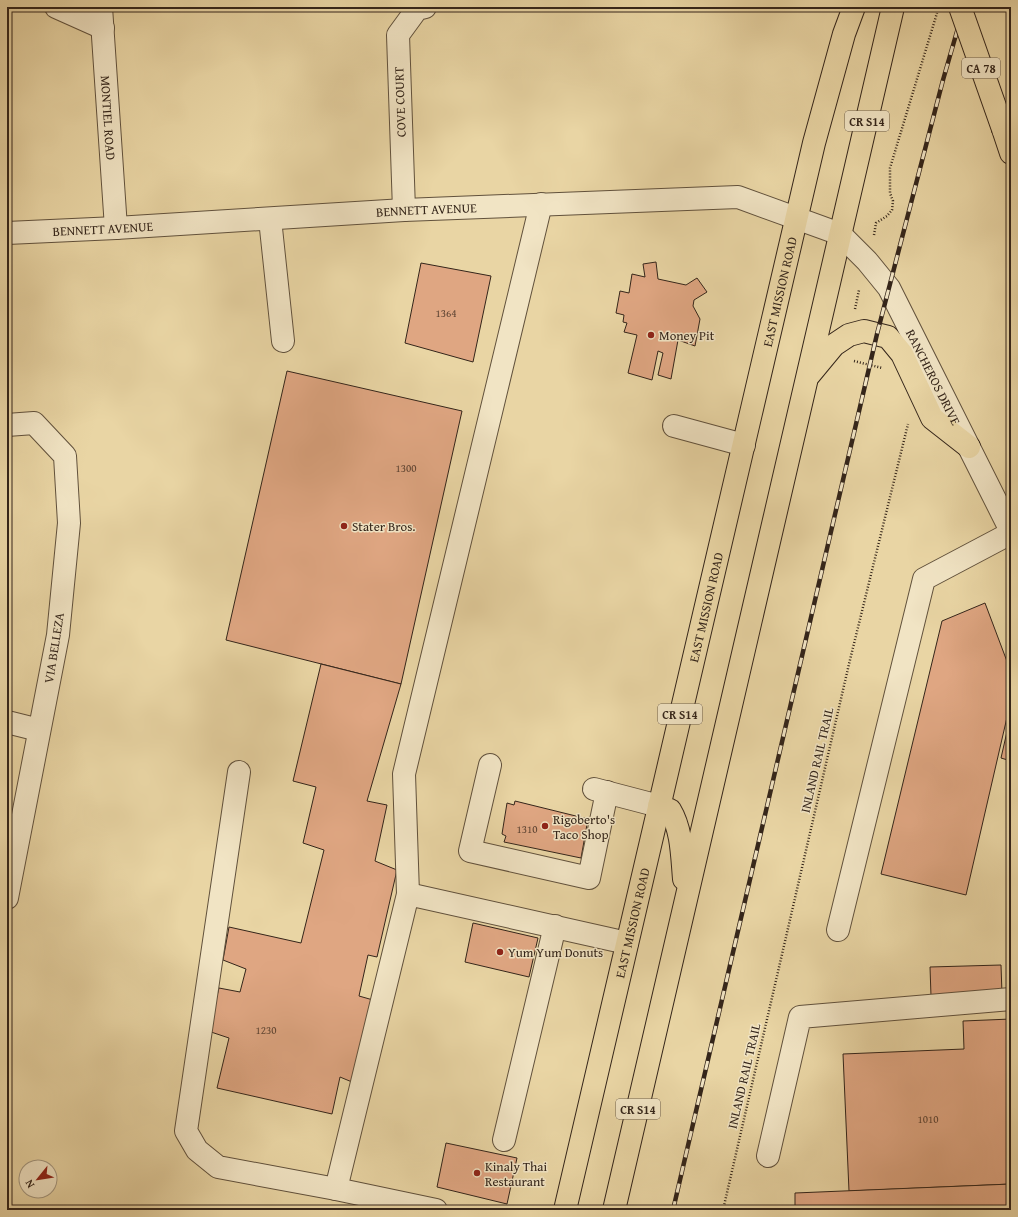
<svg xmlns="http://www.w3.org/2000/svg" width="1018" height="1217" viewBox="0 0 1018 1217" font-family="'Gentium Book Plus',serif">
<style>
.building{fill:#dfa682;stroke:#34251a}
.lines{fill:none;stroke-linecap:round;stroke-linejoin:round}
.minor-casing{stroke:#61513c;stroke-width:24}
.major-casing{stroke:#34251a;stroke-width:24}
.highway-casing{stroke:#34251a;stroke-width:24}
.path{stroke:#34251a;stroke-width:2.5;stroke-dasharray:1 2;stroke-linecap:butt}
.minor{stroke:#f1e4c4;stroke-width:22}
.major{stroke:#e9d5a4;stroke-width:22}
.highway{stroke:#e9d5a4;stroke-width:22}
.rail-casing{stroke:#34251a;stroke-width:4.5}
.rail{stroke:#f1e4c4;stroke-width:3;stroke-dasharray:9;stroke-linecap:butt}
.highway-bridge-casing{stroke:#34251a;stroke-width:24;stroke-linecap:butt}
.highway-bridge{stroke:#e9d5a4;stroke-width:22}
.poi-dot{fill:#8f2418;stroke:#f1e4c4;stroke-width:1.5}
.labels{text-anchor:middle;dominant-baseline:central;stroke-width:3;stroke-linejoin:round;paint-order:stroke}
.number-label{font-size:11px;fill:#5f4534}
.shield{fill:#f1e4c4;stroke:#6d5e4d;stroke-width:1}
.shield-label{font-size:12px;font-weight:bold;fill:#34251a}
.street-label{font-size:13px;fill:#34251a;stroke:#f1e4c4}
.poi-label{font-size:13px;fill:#34251a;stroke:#f1e4c4;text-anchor:start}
</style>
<rect width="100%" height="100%" fill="#e9d5a4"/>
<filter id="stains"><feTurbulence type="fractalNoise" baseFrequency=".005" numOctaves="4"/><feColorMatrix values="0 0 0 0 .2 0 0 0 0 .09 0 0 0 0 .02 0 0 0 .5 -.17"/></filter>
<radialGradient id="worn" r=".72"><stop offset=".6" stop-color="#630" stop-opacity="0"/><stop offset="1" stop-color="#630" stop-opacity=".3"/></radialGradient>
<!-- building -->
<g class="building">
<path d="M656 262 658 279 686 285 697 278 707 292 694 300 693 306 700 319 695 346 678 340 671 379 658 375 663 353 658 351 652 380 628 373 637 335 624 332 627 323 623 322 624 315 616 313 620 291 629 293 632 274 645 277 643 264Z"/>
<path d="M421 263 491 276 473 362 405 343Z"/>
<path d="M287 371 462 411 401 684 226 640Z"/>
<path d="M985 603 1011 672V700L966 895 881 874 942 621Z"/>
<path d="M321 664 401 684 367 801 387 805 375 861 397 870 377 957 368 955 359 996 373 1000 352 1082 340 1077 332 1114 217 1088 229 1038 208 1031 219 988 240 992 246 969 223 960 229 927 301 943 324 850 303 843 316 787 293 781Z"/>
<path d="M1011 714V761L1001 758Z"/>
<path d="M515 801 588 819 581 858 504 842 506 836 502 834 507 803 514 805Z"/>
<path d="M473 923 538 938 529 977 465 962Z"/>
<path d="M1001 965 1002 994 931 996 930 967Z"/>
<path d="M1011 1019V1184L849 1191 843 1054 964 1049 963 1021Z"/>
<path d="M446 1143 517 1158 507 1204 437 1187Z"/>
<path d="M1011 1184V1210H795V1193Z"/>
</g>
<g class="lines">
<defs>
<g id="minor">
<path d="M56 7 103 28"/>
<path id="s1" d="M101 7 116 228"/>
<path d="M404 210 398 35 417 9 425 7"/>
<path d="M270 219 283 341"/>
<path id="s2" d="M7 233 116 228 404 210 738 197 840 234 867 261 889 288 1011 531"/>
<path d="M7 425 34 423 65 456 69 523 58 635 7 898"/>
<path d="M674 426 744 445"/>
<path d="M7 722 39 730"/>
<path d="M490 765 470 851 589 878 607 792"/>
<path d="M239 772 186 1131 197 1150 218 1167 336 1189 436 1210"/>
<path d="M594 789 659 806"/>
<path d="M408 894 404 774 541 204"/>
<path d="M838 930 924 579 1011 533"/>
<path d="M504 1140 555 926"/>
<path d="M768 1156 800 1017 1011 999"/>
<path d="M336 1189 408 894 627 943"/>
</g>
<g id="major">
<path d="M810 374 834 345 849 335 864 331 888 337 902 354 932 418 969 447"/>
<path d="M659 806 670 810C682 830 682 856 684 879"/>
<path id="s3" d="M565 1210 814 143 844 34 854 7"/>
<path d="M614 1210 893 7"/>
</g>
<path id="highway" d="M1003 129 1011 153"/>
</defs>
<!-- minor casing -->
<use href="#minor" class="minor-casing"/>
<!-- major casing -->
<use href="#major" class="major-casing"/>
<!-- highway casing -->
<use href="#highway" class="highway-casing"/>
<!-- path -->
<g class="path">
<path d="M874 235 876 223 887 216 892 210 893 201 890 193V168L937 13"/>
<path d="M855 309 859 290"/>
<path d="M854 361 882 368"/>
<path d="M723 1210 849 664 908 424"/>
</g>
<!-- minor -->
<use href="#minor" class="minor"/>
<!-- major -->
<use href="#major" class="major"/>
<!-- highway -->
<use href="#highway" class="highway"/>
<defs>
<path id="rail" d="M673 1210 877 334 943 80 964 7"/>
</defs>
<!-- rail casing -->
<use href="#rail" class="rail-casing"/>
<!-- rail -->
<use href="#rail" class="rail"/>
<defs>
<path id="highway-bridge" d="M960 7 1003 129"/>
</defs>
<!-- highway-bridge casing -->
<use href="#highway-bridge" class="highway-bridge-casing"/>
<!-- highway-bridge -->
<use href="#highway-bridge" class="highway-bridge"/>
</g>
<!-- markers -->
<g class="poi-dot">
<circle cx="651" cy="335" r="4"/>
<circle cx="344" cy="526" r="4"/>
<circle cx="545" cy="826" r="4"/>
<circle cx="500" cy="952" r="4"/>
<circle cx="477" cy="1173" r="4"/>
</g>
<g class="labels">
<!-- number labels -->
<g class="number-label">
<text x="446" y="313">1364</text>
<text x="406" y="468">1300</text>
<text x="527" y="829">1310</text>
<text x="266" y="1030">1230</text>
<text x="928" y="1119">1010</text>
</g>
<!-- shield labels -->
<g class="shield">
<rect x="962" y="58" width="38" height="20" rx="3"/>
<rect x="845" y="111" width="44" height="20" rx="3"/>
<rect x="658" y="704" width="44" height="20" rx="3"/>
<rect x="616" y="1099" width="44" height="20" rx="3"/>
</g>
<g class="shield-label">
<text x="981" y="68">CA 78</text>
<text x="867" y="121">CR S14</text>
<text x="680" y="714">CR S14</text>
<text x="638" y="1109">CR S14</text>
</g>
<!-- street labels -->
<g class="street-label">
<text transform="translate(400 102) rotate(-92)">COVE COURT</text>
<text stroke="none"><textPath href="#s1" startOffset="111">MONTIEL ROAD</textPath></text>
<text stroke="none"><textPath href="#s2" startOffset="420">BENNETT AVENUE</textPath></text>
<text stroke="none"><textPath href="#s2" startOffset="96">BENNETT AVENUE</textPath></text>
<text stroke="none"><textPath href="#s3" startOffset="943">EAST MISSION ROAD</textPath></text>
<text stroke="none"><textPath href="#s2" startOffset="1013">RANCHEROS DRIVE</textPath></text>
<text stroke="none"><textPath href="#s3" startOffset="619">EAST MISSION ROAD</textPath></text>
<text transform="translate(54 648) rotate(-81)">VIA BELLEZA</text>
<text transform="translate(817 760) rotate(-77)">INLAND RAIL TRAIL</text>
<text stroke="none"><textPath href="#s3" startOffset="295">EAST MISSION ROAD</textPath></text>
<text transform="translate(744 1076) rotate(-77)">INLAND RAIL TRAIL</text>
</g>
<!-- poi labels -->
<g class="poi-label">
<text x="659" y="335">Money Pit</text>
<text x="352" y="526">Stater Bros.</text>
<text x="553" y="819">Rigoberto's<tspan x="553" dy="15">Taco Shop</tspan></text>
<text x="508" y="952">Yum Yum Donuts</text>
<text x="485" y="1166">Kinaly Thai<tspan x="485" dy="15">Restaurant</tspan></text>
</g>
</g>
<!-- margin -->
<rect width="1018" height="1217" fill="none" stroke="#e9d5a4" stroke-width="24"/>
<rect x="8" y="8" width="1002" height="1201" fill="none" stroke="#34251a" stroke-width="2"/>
<rect x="12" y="12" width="994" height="1193" fill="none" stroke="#34251a"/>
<!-- north arrow -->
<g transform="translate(38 1179) rotate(240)"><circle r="19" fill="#f1e4c4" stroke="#a59880"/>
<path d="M0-3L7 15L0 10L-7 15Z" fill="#8f2418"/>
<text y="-6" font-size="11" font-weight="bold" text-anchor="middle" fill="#34251a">N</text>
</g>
<rect width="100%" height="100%" filter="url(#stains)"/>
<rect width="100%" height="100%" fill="url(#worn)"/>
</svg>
